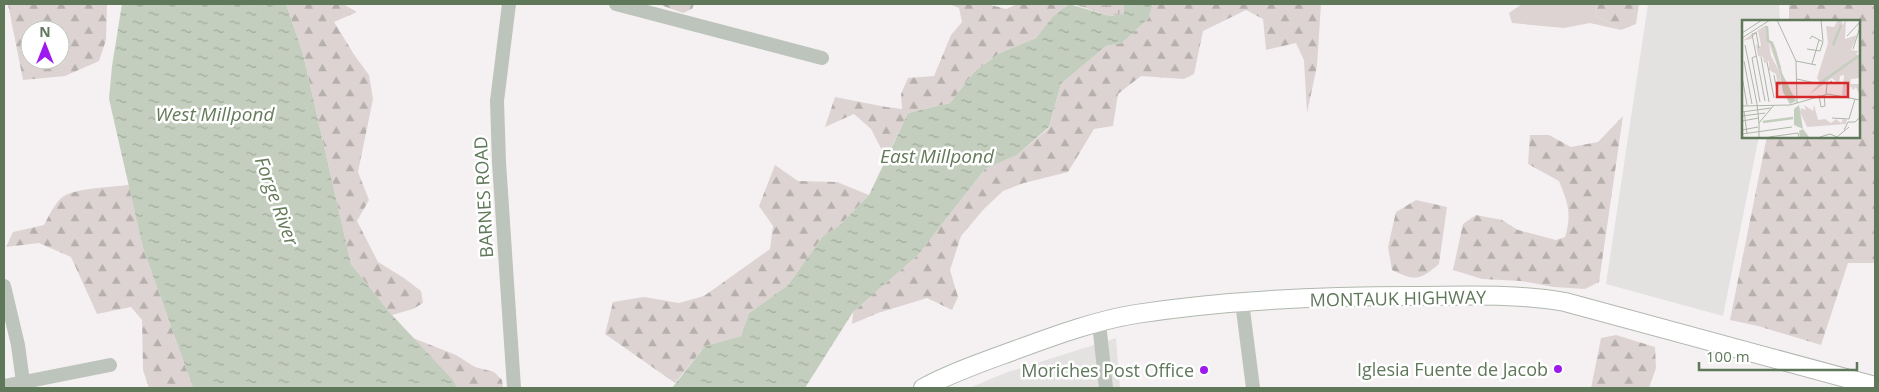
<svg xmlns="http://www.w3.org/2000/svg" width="1879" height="392" viewBox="0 0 1879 392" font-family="'Open Sans',sans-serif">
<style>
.built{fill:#e3e2e1}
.green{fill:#ddd3d2}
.forest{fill:url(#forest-firs);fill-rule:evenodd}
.wetland{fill:url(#wetland-marsh)}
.water{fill:url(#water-ripples)}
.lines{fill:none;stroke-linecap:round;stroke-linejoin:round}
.major-casing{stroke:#b0b8ae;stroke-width:20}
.minor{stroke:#bcc4bb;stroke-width:14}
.major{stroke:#fff;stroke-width:18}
.poi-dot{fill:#9e19ed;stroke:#fff;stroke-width:2}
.labels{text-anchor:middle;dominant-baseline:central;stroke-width:5;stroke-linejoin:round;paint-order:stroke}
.street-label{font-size:18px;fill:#5f785a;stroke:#fff}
.poi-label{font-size:18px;fill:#5f785a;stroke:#fff;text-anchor:end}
.water-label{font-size:19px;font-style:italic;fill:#647a59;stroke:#fff}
.inset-river{fill:none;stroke:#c4cebe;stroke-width:2.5}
.inset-road{fill:none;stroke:#acb6a8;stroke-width:1}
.view{fill:#d62828;fill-opacity:0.15;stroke:#d62828;stroke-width:2.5}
.inset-edge{fill:none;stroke:#5f785a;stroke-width:2.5}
</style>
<defs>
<pattern id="forest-firs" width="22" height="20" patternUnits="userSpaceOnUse" patternTransform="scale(1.25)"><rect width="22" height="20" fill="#ddd3d2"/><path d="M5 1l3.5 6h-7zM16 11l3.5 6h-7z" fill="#b6b0ad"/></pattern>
<pattern id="wetland-marsh" width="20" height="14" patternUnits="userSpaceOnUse" patternTransform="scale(1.25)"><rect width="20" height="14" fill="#ddd3d2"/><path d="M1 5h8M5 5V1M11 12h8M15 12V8" fill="none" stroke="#b6b0ad"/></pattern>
<pattern id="water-ripples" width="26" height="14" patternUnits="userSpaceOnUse" patternTransform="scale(1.25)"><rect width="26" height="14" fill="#c4cebe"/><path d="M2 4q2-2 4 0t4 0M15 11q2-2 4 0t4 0" fill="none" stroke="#a2ac9d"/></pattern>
</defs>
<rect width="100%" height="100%" fill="#f5f1f3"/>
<!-- built -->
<g class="built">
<path d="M1648 4H1779L1780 21H1743V136H1759L1723 316 1606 284Z"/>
<path d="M1116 338 1120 388H969L1005 373Z"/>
</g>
<!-- green -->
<path class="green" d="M1522 4H1597L1596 16 1621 30 1590 23 1564 28 1512 23 1509 13Z"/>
<!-- forest -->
<g class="forest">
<path d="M8 4H107L106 40 99 61 65 76 23 80ZM30 30H60V60H30Z"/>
<path d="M286 4H343L357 12 334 22 355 56 369 75 373 99 358 172 369 200 357 221 378 262 404 278 421 291 423 303 413 309 392 315 351 264 303 54Z"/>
<path d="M658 4H694L692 9 683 13Z"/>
<path d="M949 4H987L1006 9 1017 4H1069L1053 16 1036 38 1000 53 975 71 950 103 908 113 886 158 871 129 854 114 825 127 835 97 886 107 902 109 901 94 908 78 934 76 951 35 962 22 959 8Z"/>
<path d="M1153 4H1321L1317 66 1307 113 1304 60 1296 43 1266 50 1263 19 1246 10 1203 31 1194 74 1184 79 1141 76 1118 94 1113 126 1094 129 1068 172 1024 183 1003 191 984 209 961 236 950 270 958 297 952 310 927 298 878 313 852 324 853 312 918 255 985 169 1017 155 1049 128 1061 84 1106 46 1122 43 1148 19Z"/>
<path d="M1597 4H1639L1636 24 1621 30 1596 16Z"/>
<path d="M1789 4H1875V263H1848L1821 345 1758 326 1730 320 1767 136H1858V21H1789Z"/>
<path d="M1623 116 1599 282 1585 289 1554 287 1521 281 1482 279 1453 270 1463 224 1476 215 1502 220 1518 230 1556 240 1565 237C1572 214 1568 203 1559 181L1528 164 1530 135H1549L1571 147 1598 142Z"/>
<path d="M775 165 798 181 837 182 869 195 839 226 823 236 788 285 749 313 741 336 705 346 675 383 605 334 613 302 644 297 679 303 704 296 770 249 773 226 759 206Z"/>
<path d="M129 185 143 248 193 388H149L143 370 142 320 131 307 97 314 71 257 39 243 6 247 13 232 44 225C49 216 55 202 64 196 77 188 113 187 129 185Z"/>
<path d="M1416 200 1447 207 1439 264C1419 281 1415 281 1392 270L1388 247 1396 212Z"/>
<path d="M1616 335 1655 347 1656 368 1649 388H1591L1601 338Z"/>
<path d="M413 338 456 355 475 367 494 372 502 380 503 388H457L454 381Z"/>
</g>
<!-- wetland -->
<path class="wetland" d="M1073 4H1124V14L1110 16Z"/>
<!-- water -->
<g class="water">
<path d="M122 4H286L303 54 351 264 392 315 454 381 457 388H193L143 248 109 99 112 66Z"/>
<path d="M1069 4 1110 16 1124 14V4H1153L1148 19 1122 43 1106 46 1061 84 1049 127 1017 155 985 169 918 255 853 312 805 388H672L705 346 741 336 749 313 788 285 823 236 839 226 869 195 908 113 950 103 975 71 1000 53 1036 38 1053 16Z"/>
</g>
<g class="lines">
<defs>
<path id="major" d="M923 388C951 373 980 363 1010 352 1051 337 1093 321 1136 314 1227 300 1319 296 1411 296 1462 296 1514 293 1565 302L1875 386"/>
</defs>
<!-- major casing -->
<use href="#major" class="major-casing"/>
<!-- minor -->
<g class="minor">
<path d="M509 4 497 101 499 162 514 388"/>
<path d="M616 4 822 58"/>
<path d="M4 286 18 345 23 382"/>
<path d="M1242 302 1253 388"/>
<path d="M1099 323 1106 388"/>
<path d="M4 386 110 365"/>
</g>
<!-- major -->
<use href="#major" class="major"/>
</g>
<!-- markers -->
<g class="poi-dot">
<circle cx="1558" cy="369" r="5"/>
<circle cx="1204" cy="370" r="5"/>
</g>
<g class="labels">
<!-- street labels -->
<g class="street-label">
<text transform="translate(483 197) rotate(-93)">BARNES ROAD</text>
<text transform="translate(1398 298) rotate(-1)">MONTAUK HIGHWAY</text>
</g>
<!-- poi labels -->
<g class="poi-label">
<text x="1548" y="369">Iglesia Fuente de Jacob</text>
<text x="1194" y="370">Moriches Post Office</text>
</g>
<!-- water labels -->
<g class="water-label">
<text x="215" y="114">West Millpond</text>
<text x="937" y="156">East Millpond</text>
<text transform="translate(277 201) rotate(70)">Forge River</text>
</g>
</g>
<!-- overview -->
<g transform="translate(1742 20)">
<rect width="118" height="118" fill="#f5f1f3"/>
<path d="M96 0H100V5L104 0 103 19 115 15 109 30 117 31 114 34 117 36V58L109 59 108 64H117V74L114 67 111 70 109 66 104 76 100 75 102 55 98 56 97 64 90 58 67 75 78 63 75 58 86 23 84 6 92 7ZM24 5 29 36 38 53 39 65 36 66 34 54 27 50V41L22 43 21 37 16 36 14 24 18 27 19 25 16 11 9 19 0 21ZM62 85 71 91 72 85 76 100 83 99 89 103 94 99 99 103 101 99 105 100 104 104 65 107 58 92 59 88 64 90Z" fill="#ddd3d2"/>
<path d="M26 20 30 21 34 29 40 52 38 54Z" fill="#ddd3d2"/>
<path d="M37 47 54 81 48 84 41 72ZM57 85 61 109 67 117H58L57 111 61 109 52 105V89Z" fill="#c4cebe"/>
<path class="inset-river" d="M25 6 26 21 30 23 38 49M91 25 99 5M78 63 118 35M21 102 51 98"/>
<path class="inset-road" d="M35 0 54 41 55 83M79 0 81 21M14 12 17 28M0 13 20 0M14 13 10 14 23 81M105 16 118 2M0 18 28 0M3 25 15 84M65 29 78 31 81 22 70 16 68 19M111 29 118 7M14 36 10 38 18 82M19 37 27 82M2 41 10 84M54 41 74 45M25 42 32 78M70 44 77 20M32 55 36 77M0 56 5 85M55 59 73 63M84 74 85 64 90 61 85 64M77 75 79 87 83 86 82 75M15 84 17 103M0 86 48 85 86 74 118 80M2 91 5 114M0 92 29 88M0 96 23 93M90 98 107 99 113 79M0 101 17 98M0 110 16 107M102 110 106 102H113L118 97M0 114 50 107M17 117V103L32 85M27 117 56 113 57 117M78 117 88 114 95 117M95 117 107 107"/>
<path class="view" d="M35 63H106V77H35Z"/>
<rect width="118" height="118" class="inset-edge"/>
</g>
<!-- border -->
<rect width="1879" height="392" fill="none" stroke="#5f785a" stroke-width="10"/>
<!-- north arrow -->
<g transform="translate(45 45)"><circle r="24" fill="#ffffff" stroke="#bfc9bd"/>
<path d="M0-4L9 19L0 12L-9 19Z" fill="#9e19ed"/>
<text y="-8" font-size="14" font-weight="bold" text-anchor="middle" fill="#5f785a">N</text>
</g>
<!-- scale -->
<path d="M1699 362v8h158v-8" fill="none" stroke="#5f785a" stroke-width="2.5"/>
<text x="1706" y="362" font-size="15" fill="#5f785a" stroke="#ffffff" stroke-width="4" paint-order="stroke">100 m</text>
</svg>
